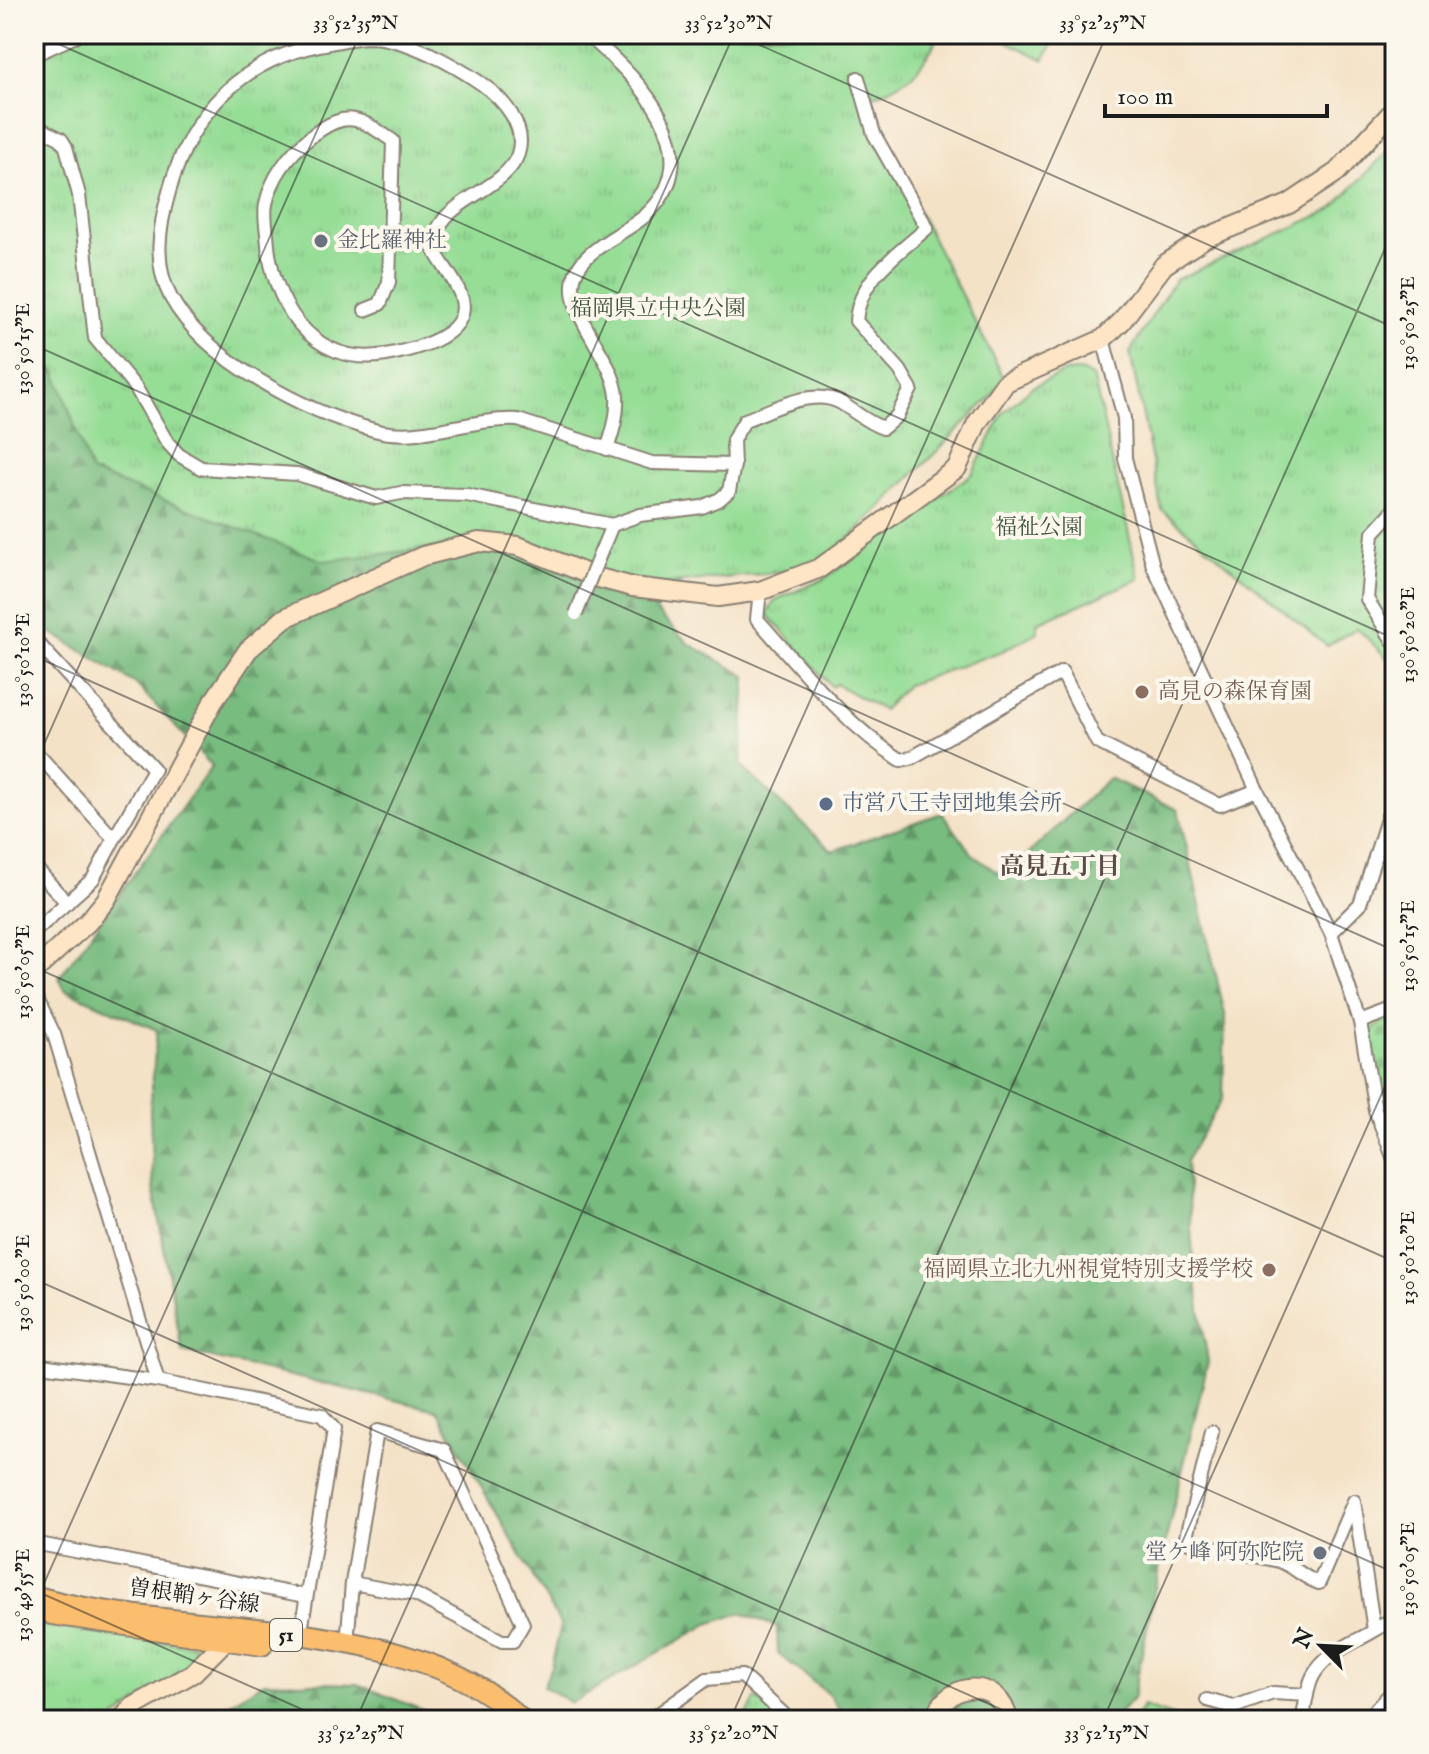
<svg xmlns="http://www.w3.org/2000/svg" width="1429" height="1754" viewBox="0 0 1429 1754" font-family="'IM FELL English','Noto Serif JP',serif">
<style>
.forest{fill:url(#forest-firs);stroke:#4a6c4e;stroke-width:2}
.cemetery{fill:url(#cemetery-stones);stroke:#597c59;stroke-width:2}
.park{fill:url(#park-tufts);stroke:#597c59;stroke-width:2}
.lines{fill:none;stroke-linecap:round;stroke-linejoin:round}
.street-casing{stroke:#887f72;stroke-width:16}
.secondary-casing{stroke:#887f72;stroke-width:22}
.primary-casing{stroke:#887f72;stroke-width:24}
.street{stroke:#fff;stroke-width:12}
.secondary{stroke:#fde5c5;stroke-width:18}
.primary{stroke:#fbbe6e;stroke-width:20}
.street-bridge-casing{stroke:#887f72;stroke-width:16;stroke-linecap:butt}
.street-bridge{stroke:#fff;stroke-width:12}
.ticks{fill:none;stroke:#1c1c1c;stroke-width:2;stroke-opacity:0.45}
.worship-dot{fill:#6b7280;stroke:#fbf7ec;stroke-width:3}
.education-dot{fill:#8d6e63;stroke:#fbf7ec;stroke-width:3}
.service-dot{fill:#5c6f8a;stroke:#fbf7ec;stroke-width:3}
.labels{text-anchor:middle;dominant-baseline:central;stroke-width:8;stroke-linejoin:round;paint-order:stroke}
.shield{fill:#fbf7ec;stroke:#5f5e5a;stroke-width:2}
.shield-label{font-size:20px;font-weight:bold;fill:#1c1c1c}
.worship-label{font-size:22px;fill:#5b616d;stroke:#fbf7ec;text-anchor:start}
.park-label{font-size:22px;fill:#415641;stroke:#fbf7ec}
.education-label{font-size:22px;fill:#785e54;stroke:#fbf7ec;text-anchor:start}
.service-label{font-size:22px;fill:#4e5e75;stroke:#fbf7ec;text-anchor:start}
.street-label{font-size:22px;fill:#1c1c1c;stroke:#fbf7ec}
.neighbourhood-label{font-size:24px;font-weight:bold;fill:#5c4b47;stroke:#fbf7ec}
.neatline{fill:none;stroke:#1c1c1c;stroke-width:3}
.ticks-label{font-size:20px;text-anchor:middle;fill:#1c1c1c}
</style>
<defs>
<pattern id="forest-firs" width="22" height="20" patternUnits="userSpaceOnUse" patternTransform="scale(2)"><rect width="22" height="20" fill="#78bc7f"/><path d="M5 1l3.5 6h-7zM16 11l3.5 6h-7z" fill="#629867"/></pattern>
<pattern id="cemetery-stones" width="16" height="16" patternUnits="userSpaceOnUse" patternTransform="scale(2)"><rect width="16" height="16" fill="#96dd96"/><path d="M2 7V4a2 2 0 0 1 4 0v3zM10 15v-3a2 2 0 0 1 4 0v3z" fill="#81bd81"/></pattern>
<pattern id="park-tufts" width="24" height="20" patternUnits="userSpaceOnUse" patternTransform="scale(2)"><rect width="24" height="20" fill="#96dd96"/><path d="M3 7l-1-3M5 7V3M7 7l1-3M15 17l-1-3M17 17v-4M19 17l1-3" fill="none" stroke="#81bd81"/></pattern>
</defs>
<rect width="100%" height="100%" fill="#fbf7ec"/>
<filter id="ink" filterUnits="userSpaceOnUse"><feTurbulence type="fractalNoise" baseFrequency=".0125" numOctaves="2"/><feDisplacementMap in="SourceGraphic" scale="16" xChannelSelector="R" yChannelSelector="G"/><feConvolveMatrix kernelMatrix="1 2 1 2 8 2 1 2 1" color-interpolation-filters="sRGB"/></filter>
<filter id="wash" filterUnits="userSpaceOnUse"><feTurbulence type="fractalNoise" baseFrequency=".006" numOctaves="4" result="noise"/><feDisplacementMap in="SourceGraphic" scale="32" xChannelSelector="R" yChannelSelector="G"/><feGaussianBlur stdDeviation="1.8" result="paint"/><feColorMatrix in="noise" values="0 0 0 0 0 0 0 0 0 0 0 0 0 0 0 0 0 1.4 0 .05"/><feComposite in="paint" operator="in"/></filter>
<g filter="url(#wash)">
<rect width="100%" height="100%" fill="#f4e2c7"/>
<!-- forest -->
<g class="forest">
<path d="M34 34 696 568 655 610 688 643 746 676 741 766 832 851 942 813 974 856 1004 877 1109 778 1178 810 1225 1014 1223 1098 1186 1161 1194 1268 1208 1362 1157 1577 1133 1699 1112 1720H847L829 1695 778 1653 777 1627 741 1613 708 1624 571 1703 543 1686 551 1667 561 1625 437 1410 182 1351 153 1187 150 1110 157 1030 65 990 59 978 212 766 136 684 34 622Z"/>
<path d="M264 1682 357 1684 447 1720H193L226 1706Z"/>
</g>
<!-- cemetery -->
<path class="cemetery" d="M1395 1017V1144L1369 1044C1370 1026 1379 1023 1395 1017Z"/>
<!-- park -->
<g class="park">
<path d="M34 34H940C917 78 906 82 862 101L1006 382 820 568 633 587 479 542 324 561 91 472 55 370 34 359Z"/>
<path d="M992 34H1058L1044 60Z"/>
<path d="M1395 144V666L1357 628 1327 646 1162 510 1130 352 1175 280 1331 210Z"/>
<path d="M1079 371 1093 376 1139 579 1037 623 1038 632 1002 651 907 685 883 710 836 684 832 687 767 614 775 600 822 580 972 474 1003 413 1032 387 1065 372Z"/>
<path d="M34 1625 198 1646 200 1658 113 1720H34Z"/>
<path d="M756 1698 781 1720H744Z"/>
<path d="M1143 1706 1180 1719V1720H1135Z"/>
</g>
</g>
<g filter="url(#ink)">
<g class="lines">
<defs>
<g id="street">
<path d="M586 34C636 75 714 153 646 215 624 235 575 251 573 285 572 299 578 312 585 325 613 377 629 389 607 449"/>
<path d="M34 47 46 34"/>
<path d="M34 55 80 34"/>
<path d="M34 125 61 139 66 147 79 195 95 338 136 388 167 442 179 455 201 468 297 474 376 498 401 493 467 495 612 525 640 515 702 507 720 499 729 491 734 465 733 440 745 420C773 410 812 387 841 403 856 412 866 422 883 428L897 416 911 389 900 370 856 321C859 278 897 255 927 228L874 134 858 78"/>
<path d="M365 310 380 304 389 282 393 141C359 117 347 110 313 135 290 153 272 175 266 204 264 213 266 225 267 234 270 300 311 368 386 355 417 349 481 334 458 289 450 272 437 259 430 242 435 234 440 224 446 217 466 195 508 183 518 154 527 126 503 99 482 84 453 64 408 39 372 37 358 37 344 40 330 43 245 56 191 110 169 192 159 227 153 264 171 298 206 361 306 412 374 430 421 443 471 417 518 420L652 463 734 465"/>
<path d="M1103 339 1124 418 1125 458 1153 566 1257 790 1331 933 1360 1022 1375 1110 1395 1162"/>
<path d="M1395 509 1373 533 1367 599 1395 644"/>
<path d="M600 554 612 525"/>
<path d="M760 591 757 619C802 669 844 724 901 760L911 758 1062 672 1097 742 1220 805 1257 790"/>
<path d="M34 639 154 769 114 839"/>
<path d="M34 750 114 839 93 879 34 932"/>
<path d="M34 866 67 903"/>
<path d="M1331 933 1360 904 1395 794"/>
<path d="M34 993 54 1034 158 1381"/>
<path d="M1360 1022 1395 1009"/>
<path d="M34 1364 158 1381 322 1415 334 1429 300 1637"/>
<path d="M377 1431 444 1450 523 1624 513 1641H502L416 1595 352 1583Z"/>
<path d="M1212 1432 1185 1541 1279 1561C1294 1566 1303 1578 1319 1583L1354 1501 1374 1630"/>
<path d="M34 1543 305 1596"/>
<path d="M347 1644 352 1583"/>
<path d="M1207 1700 1234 1707 1273 1693 1307 1695"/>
<path d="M650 1720 707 1679 742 1676 790 1720"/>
<path d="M1302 1720C1306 1706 1306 1689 1313 1676 1330 1645 1372 1639 1395 1615"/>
<path d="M1374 1720 1376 1709 1395 1689"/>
</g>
<g id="secondary">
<path d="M34 971 88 922 106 900 213 702 248 650 285 618 423 556 479 542 518 546 595 577 633 587 718 597 760 591 820 568 957 468 977 423 1006 382 1103 339 1121 322 1164 265 1205 238 1289 204 1337 172 1395 109"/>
<path d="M121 1720 133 1707 193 1673 226 1640"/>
<path d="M934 1720C947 1679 1000 1677 1008 1720"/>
</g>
<g id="primary">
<path d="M34 1596C178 1639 409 1610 521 1720"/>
<path d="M52 1614 262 1645"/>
</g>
</defs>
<!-- street casing -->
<use href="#street" class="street-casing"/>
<!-- secondary casing -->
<use href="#secondary" class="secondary-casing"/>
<!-- primary casing -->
<use href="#primary" class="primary-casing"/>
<!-- street -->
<use href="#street" class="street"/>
<!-- secondary -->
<use href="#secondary" class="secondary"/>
<!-- primary -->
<use href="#primary" class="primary"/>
<defs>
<path id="street-bridge" d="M576 614 600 554"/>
</defs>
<!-- street-bridge casing -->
<use href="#street-bridge" class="street-bridge-casing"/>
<!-- street-bridge -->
<use href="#street-bridge" class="street-bridge"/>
</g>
</g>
<!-- ticks -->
<path class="ticks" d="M36 34 1395 639M735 34 1395 328M34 345 1395 951M34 656 1395 1262M34 767 360 34M34 967 1395 1573M34 1279 1025 1720M34 1590 326 1720M34 1606 734 34M356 1720 1107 34M730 1720 1395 226M1103 1720 1395 1064"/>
<!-- markers -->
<g class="worship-dot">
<circle cx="321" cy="241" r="8"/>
<circle cx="1320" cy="1553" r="8"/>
</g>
<g class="education-dot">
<circle cx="1142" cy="692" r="8"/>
<circle cx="1269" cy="1270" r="8"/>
</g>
<circle class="service-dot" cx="826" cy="804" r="8"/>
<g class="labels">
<!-- shield labels -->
<rect class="shield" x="270" y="1619" width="32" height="32" rx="6"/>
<g class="shield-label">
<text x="286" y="1635">51</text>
</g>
<!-- worship labels -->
<g class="worship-label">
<text x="337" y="241">金比羅神社</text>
<text x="1304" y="1553" text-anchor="end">堂ケ峰 阿弥陀院</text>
</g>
<!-- park labels -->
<g class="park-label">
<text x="658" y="309">福岡県立中央公園</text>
<text x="1039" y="528">福祉公園</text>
</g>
<!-- education labels -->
<g class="education-label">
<text x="1158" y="692">高見の森保育園</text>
<text x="1253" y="1270" text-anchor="end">福岡県立北九州視覚特別支援学校</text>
</g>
<!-- service labels -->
<g class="service-label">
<text x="842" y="804">市営八王寺団地集会所</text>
</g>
<!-- street labels -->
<g class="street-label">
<text transform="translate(194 1597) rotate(8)">曽根鞘ヶ谷線</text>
</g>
<!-- neighbourhood labels -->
<g class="neighbourhood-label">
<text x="1060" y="867">高見五丁目</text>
</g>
</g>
<!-- margin -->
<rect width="1429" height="1754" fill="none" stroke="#fbf7ec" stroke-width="88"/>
<!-- north arrow -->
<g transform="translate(1321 1646) rotate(294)" stroke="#fbf7ec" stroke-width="6" paint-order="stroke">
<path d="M0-6L14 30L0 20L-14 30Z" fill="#1c1c1c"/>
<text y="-12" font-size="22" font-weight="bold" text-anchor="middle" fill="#1c1c1c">N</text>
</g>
<!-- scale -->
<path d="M1105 104v12h222v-12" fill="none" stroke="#1c1c1c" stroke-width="4"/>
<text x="1117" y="104" font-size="24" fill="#1c1c1c" stroke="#fbf7ec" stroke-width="6" paint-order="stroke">100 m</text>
<rect x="44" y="44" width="1341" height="1666" class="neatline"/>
<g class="ticks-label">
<text x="356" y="29">33°52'35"N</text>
<text x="729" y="29">33°52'30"N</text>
<text x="1103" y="29">33°52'25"N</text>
<text transform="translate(1407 323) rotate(-90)" y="7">130°50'25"E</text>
<text transform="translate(22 349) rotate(-90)" y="7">130°50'15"E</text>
<text transform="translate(1407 635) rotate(-90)" y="7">130°50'20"E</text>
<text transform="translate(22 660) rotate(-90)" y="7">130°50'10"E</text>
<text transform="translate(1407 946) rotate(-90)" y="7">130°50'15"E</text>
<text transform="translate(22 972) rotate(-90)" y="7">130°50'05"E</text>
<text transform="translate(1407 1258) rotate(-90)" y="7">130°50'10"E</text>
<text transform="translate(22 1283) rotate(-90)" y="7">130°50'00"E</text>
<text transform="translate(1407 1569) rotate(-90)" y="7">130°50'05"E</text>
<text transform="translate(22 1595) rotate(-90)" y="7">130°49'55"E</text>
<text x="361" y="1739">33°52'25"N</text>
<text x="734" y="1739">33°52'20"N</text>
<text x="1107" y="1739">33°52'15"N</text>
</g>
</svg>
